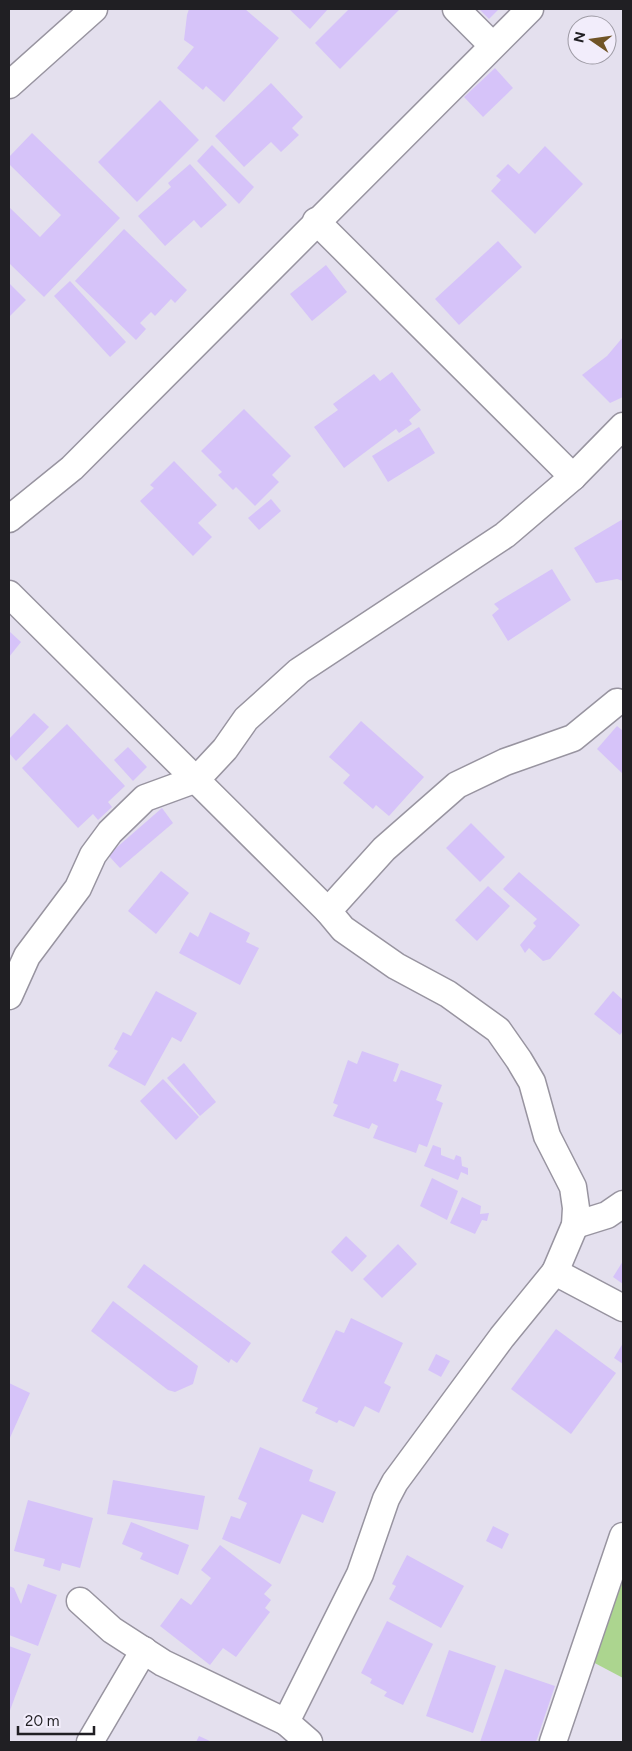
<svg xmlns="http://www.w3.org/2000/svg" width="632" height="1751" viewBox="0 0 632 1751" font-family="Figtree,sans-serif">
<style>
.green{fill:#acd58f}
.building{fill:#d6c3f9}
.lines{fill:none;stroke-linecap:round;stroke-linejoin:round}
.street-casing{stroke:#9894a0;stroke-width:29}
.street{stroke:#fff;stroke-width:26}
</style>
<rect width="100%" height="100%" fill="#e4e0ee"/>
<!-- green -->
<path class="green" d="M623 1581V1678L589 1660Z"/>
<!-- building -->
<g class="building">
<path d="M189 9H245L279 38 224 102 206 86 203 90 177 68 194 47 184 40 187 15Z"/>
<path d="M289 9H328L310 29Z"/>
<path d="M349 9H400L340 69 315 43Z"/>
<path d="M479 9H499L489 19Z"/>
<path d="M495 68 513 88 483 117 464 97Z"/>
<path d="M271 83 303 117 292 128 299 135 281 152 271 142 244 167 215 136Z"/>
<path d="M160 100 199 140 137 202 98 162Z"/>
<path d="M32 133 120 218 44 297 9 263V207L40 237 61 215 9 164V157Z"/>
<path d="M212 145 254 187 239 204 197 161Z"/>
<path d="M545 146 583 184 535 234 491 191 501 180 496 176 508 164 519 174Z"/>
<path d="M190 164 227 205 201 228 194 220 165 246 138 216 171 187 168 183Z"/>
<path d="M124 229 187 290 175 303 171 299 155 316 151 312 140 323 146 329 136 340 75 281Z"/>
<path d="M498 241 522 267 459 325 435 299Z"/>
<path d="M326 265 347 292 312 321 290 294Z"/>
<path d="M70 281 126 342 110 357 54 296Z"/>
<path d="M9 283 26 300 9 317Z"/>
<path d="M623 337V397L610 403 582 375 607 356Z"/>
<path d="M392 372 421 410 409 420 412 424 399 433 396 429 344 468 314 427 338 410 333 404 374 374 380 381Z"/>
<path d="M244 409 291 456 272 475 279 482 255 506 236 487 233 490 218 475 222 472 201 451Z"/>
<path d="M419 427 435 453 388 482 372 456Z"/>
<path d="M174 461 217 505 198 523 212 537 193 556 140 501 154 488 150 485Z"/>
<path d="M271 499 281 511 259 530 248 518Z"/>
<path d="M623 519V581L617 579 596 583 574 548Z"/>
<path d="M552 569 571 600 508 641 492 615 499 609 494 604Z"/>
<path d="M9 631 21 642 9 657Z"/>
<path d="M34 713 49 727 16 761 9 753V739Z"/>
<path d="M361 721 424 777 389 816 376 805 373 809 343 783 350 775 329 757Z"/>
<path d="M67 724 125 786 108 802 112 807 98 820 93 814 78 828 22 768Z"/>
<path d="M617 726 623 731V774L597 749Z"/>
<path d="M128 747 147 767 133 781 114 760Z"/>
<path d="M162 808 173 823 120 868 108 855Z"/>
<path d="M471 823 505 857 480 882 446 848Z"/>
<path d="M161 871 189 893 156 934 128 911Z"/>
<path d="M519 872 580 925 550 959 543 961 529 948 525 953 520 945 536 926 533 923 537 919 503 889Z"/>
<path d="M488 886 510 906 477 941 455 920Z"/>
<path d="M210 912 250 933 246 942 259 948 240 985 179 953 190 932 198 937Z"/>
<path d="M156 991 197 1013 181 1042 172 1037 145 1086 108 1066 118 1051 114 1049 123 1032 131 1036Z"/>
<path d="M613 991 623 1000V1031L620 1035 594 1014Z"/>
<path d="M362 1051 399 1064 393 1081 396 1082 401 1070 442 1085 436 1100 443 1103 427 1147 419 1144 416 1153 373 1138 378 1126 372 1123 369 1129 333 1116 338 1105 333 1103 348 1060 357 1064Z"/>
<path d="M184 1063 216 1102 200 1116 167 1078Z"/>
<path d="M163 1079 199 1117 176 1140 140 1101Z"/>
<path d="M433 1145 441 1148V1155L454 1160 456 1155 461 1157 462 1166 468 1168V1175L461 1172 458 1180 424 1166Z"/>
<path d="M432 1178 458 1191 447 1220 420 1206Z"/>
<path d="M462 1197 481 1206 480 1214 489 1213 487 1221 482 1220 475 1234 450 1223Z"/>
<path d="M346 1236 367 1256 352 1272 331 1252Z"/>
<path d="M398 1244 417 1264 382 1298 363 1279Z"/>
<path d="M623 1261V1284L613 1277Z"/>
<path d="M144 1264 251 1343 237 1363 231 1359 229 1363 127 1287Z"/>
<path d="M113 1301 198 1366 193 1384 175 1392 168 1390 91 1331Z"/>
<path d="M351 1318 403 1343 384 1383 391 1387 379 1413 365 1406 354 1427 339 1420 337 1423 315 1413 318 1408 302 1401 336 1330 344 1333Z"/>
<path d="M556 1329 616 1373 571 1434 511 1389Z"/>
<path d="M623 1343V1364L614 1358Z"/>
<path d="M436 1354 450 1361 441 1377 428 1370Z"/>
<path d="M9 1383 30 1393 9 1440Z"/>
<path d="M260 1447 313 1470 309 1481 336 1492 323 1523 302 1514 280 1564 222 1539 231 1516 240 1519 247 1503 238 1499Z"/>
<path d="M113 1480 205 1496 198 1530 107 1514Z"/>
<path d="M28 1500 93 1518 80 1568 62 1563 60 1571 43 1566 45 1559 14 1551Z"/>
<path d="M131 1522 189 1545 178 1575 140 1559 143 1553 122 1544Z"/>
<path d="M493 1526 509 1534 502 1549 486 1541Z"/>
<path d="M220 1545 272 1585 264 1594 271 1600 265 1608 270 1612 236 1657 223 1648 210 1665 160 1626 181 1598 191 1605 211 1578 201 1570Z"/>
<path d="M407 1555 464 1586 441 1628 389 1599 396 1586 392 1584Z"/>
<path d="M28 1584 57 1595 38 1646 9 1635V1586L14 1588 21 1604Z"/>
<path d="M387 1621 433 1644 403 1705 384 1696 387 1692 370 1683 372 1679 361 1673Z"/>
<path d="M9 1646 31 1654 9 1713Z"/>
<path d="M449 1650 496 1666 473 1733 426 1716Z"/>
<path d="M505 1669 555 1686 536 1742H480Z"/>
<path d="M199 1736 212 1742H196Z"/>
</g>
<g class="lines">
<defs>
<g id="street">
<path d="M456 9 492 45"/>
<path d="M9 85 94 9"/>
<path d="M316 221 573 477"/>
<path d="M9 519 72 468 530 9"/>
<path d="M9 594 328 911 343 929 396 966 448 994 498 1030 519 1060 532 1082 547 1136 573 1187 576 1208 575 1225 555 1272"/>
<path d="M328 911 384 849 457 785 505 762 573 738 617 702"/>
<path d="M9 996 27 956 78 888 93 855 110 832 145 798 197 779 225 749 246 719 299 671 505 535 573 477 623 426"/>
<path d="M575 1225 607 1215 623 1204"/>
<path d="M80 1601 112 1630 163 1663 286 1722"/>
<path d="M90 1742 144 1650"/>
<path d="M309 1742 286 1722 360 1574 386 1499 395 1482 502 1337 555 1272 623 1308"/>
<path d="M553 1742 623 1536"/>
</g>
</defs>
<!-- street casing -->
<use href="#street" class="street-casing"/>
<!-- street -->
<use href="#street" class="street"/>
</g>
<!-- border -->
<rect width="632" height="1751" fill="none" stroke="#201f23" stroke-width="20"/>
<!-- north arrow -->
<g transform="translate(592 40) rotate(283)"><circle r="24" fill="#f2edfb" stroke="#9e9ba5"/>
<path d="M0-4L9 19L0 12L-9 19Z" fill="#705426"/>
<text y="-8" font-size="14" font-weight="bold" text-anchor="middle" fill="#201f23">N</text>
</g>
<!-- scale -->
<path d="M18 1726v8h76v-8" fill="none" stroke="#201f23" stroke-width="2.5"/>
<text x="25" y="1726" font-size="15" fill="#201f23" stroke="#f2edfb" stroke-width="4" paint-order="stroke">20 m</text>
</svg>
